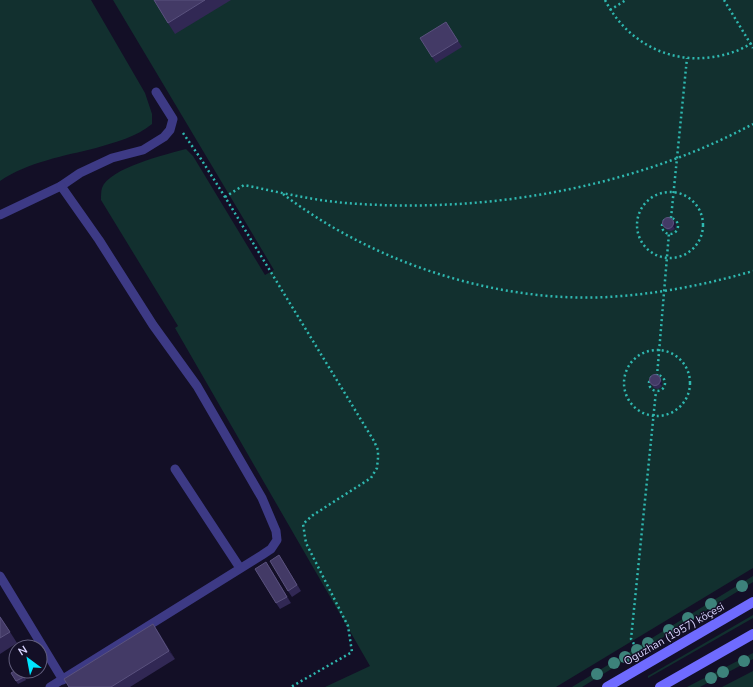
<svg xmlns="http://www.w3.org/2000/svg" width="753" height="687" viewBox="0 0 753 687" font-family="'Nunito Sans',sans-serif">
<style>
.green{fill:#12302f}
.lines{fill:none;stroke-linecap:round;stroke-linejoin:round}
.path{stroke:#2fb8b0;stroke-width:2.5;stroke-dasharray:2 3;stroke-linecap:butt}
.service{stroke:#3d3a85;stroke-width:9}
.secondary{stroke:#6f6bff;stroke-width:10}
.tree{fill:#3d827b}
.wall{fill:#312854}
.shaded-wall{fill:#1d163a}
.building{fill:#433a66;stroke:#5a527e}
.labels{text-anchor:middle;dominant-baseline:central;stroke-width:3;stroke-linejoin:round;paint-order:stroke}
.street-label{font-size:11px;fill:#d9d4ff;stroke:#130f26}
</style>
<rect width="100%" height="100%" fill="#130f26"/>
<!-- green -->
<g class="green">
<path d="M0 0H91L145 93 152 114V124C136 137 116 142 96 148 64 156 28 162 0 181Z"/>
<path d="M113 0H753V568L556 687H325L370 666 175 328 178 326 101 200C101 196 101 191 102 188 109 168 167 154 186 149L193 156 265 275 274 270Z"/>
<path d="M753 576V582L582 687H572Z"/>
<path d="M753 615V618L648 678V676Z"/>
<path d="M753 653V659L700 687H687Z"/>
<path d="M753 671V687H722Z"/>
</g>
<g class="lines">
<!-- path -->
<g class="path">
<path d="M605 0C626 41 668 64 713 57 727 55 742 50 753 42"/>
<path d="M724 0 753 48"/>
<path d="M610 10 626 0"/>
<path d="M183 133 201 159 225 197 374 441 378 450V458L377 468 371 478 313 515 303 524 306 543 348 626 352 652 291 687"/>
<circle cx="670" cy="225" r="33"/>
<path d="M283 194C372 262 495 303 608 297 657 294 705 285 753 271"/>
<path d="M225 197 244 185C278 192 311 200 346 203 483 214 631 189 753 124"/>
<path d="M671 218 687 58"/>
<circle cx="670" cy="226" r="8"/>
<circle cx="657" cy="383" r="33"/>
<circle cx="657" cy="383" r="8"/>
<path d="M657 376 669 233"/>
<path d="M634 644 631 639 656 391"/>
</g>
<!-- service -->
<g class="service">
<path d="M0 215 61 186 80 173 112 158 143 150 164 137 170 130 173 119 156 92"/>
<path d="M175 469 240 568"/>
<path d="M0 576 63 680"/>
<path d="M50 687 262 555 271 549 277 540 276 531 262 498 197 386 153 325 99 240 61 186"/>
</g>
<!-- secondary -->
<g class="secondary">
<path d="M607 687 753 602"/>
<path d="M660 687 753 634"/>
</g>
</g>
<!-- trees -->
<g class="tree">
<circle cx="742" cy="586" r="6"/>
<circle cx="711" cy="604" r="6"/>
<circle cx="688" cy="618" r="6"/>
<circle cx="669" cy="630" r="6"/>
<circle cx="648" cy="643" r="6"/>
<circle cx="637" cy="650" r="6"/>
<circle cx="625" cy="657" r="6"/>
<circle cx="744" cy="661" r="6"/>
<circle cx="614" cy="663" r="6"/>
<circle cx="723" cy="672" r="6"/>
<circle cx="597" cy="674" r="6"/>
<circle cx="711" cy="678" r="6"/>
</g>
<!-- wall -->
<g class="wall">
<path d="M154 0H231L175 34 168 23Z"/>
<path d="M446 22 462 47 436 63 432 57Z"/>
<path d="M671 218 676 224 675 229 671 231 667 230 662 224Z"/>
<path d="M658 375 662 382V386L658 389 654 388 652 385Z"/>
<path d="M283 561 301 591 292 597 288 591Z"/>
<path d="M270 568 291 603 280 609 276 603Z"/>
<path d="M0 616 17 643 0 654Z"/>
<path d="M153 624 159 633 175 659 130 687H69Z"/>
<path d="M16 671H21L26 680 18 684 16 681Z"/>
</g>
<!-- shaded-wall -->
<g class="shaded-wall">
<path d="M674 221 676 224 675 229 673 226Z"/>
<path d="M660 379 662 382V386L659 383Z"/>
<path d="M266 562 270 568 291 603 287 597Z"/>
<path d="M153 624 159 633 175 659 169 651Z"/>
</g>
<!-- building -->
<g class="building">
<path d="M154 0H205L168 23Z"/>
<path d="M446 22 458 41 432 57 420 38Z"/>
<circle cx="668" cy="223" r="5.5"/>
<circle cx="655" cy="380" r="5.5"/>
<path d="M279 555 297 585 288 591 270 561Z"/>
<path d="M266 562 287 597 276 603 255 569Z"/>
<path d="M0 617 10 632 0 638Z"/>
<path d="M153 624 169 651 111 687H69L64 679Z"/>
<path d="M16 670V671H21L24 677 16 681 11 673Z"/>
</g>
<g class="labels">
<!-- street labels -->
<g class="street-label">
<text transform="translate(674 634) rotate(-30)">Oguzhan (1957) köçesi</text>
</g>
</g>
<!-- north arrow -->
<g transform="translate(28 659) rotate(328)"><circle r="19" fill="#130f26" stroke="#625e7d"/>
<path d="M0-3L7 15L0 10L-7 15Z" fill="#00e5ff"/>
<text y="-6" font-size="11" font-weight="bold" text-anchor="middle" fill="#d9d4ff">N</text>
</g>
</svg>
